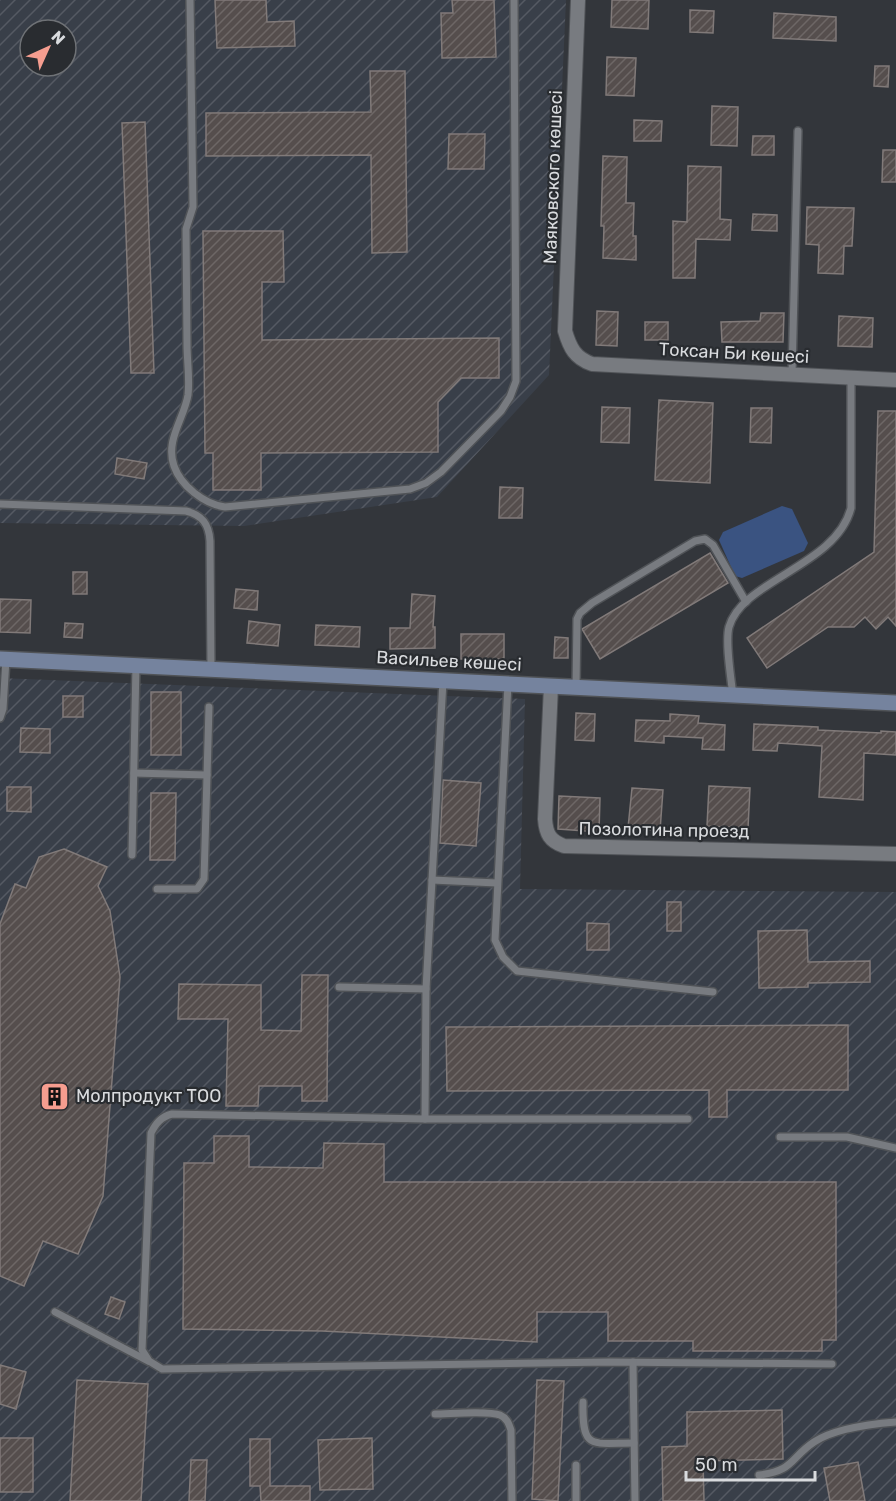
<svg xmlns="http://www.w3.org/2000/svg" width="896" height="1501" viewBox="0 0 896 1501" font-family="Rubik,sans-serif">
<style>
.industrial{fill:url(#industrial-furrows);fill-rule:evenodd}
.pitch{fill:#3a5381}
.building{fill:url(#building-hatch);stroke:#817a79;stroke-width:1.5}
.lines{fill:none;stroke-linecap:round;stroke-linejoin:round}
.lane-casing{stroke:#505357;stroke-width:10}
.street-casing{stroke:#505357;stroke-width:16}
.secondary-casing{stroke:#505357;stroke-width:18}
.lane{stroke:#787b80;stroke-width:7}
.street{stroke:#787b80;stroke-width:14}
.secondary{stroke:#75839e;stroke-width:15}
.labels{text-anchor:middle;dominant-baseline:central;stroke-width:4.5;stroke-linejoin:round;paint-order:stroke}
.street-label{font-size:18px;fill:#d9dbde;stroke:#292c30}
.poi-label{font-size:18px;fill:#d9dbde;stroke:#292c30;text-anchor:start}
</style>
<defs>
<pattern id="industrial-furrows" width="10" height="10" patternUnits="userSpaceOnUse" patternTransform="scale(1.5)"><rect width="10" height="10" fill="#393f49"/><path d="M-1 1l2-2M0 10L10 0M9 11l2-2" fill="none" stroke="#555a63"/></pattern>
<pattern id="building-hatch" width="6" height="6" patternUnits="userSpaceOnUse" patternTransform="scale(1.5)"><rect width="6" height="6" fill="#554e4d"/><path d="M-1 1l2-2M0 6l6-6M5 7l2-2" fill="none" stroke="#6d6766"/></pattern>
</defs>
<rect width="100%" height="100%" fill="#33363b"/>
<!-- industrial -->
<g class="industrial">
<path d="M0 0H566L549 375 437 497 244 526 0 523ZM30 30H66V66H30Z"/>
<path d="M0 678 525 699 520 889 896 892V1501H0Z"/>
</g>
<!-- pitch -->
<path class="pitch" d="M782 506 792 509 808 543 804 551 742 578 735 576 719 540 723 532Z"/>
<!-- building -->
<g class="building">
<path d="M215 0H266L267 22 294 21 295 46 217 48Z"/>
<path d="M452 0H494L496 57 442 58 441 13H453Z"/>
<path d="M612 0H649L648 29 611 27Z"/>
<path d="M690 10 714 11 713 33 690 32Z"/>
<path d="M774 13 836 17V41L773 38Z"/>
<path d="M607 57 636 58 634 96 606 95Z"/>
<path d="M875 66H889L888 87 874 86Z"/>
<path d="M370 71H405L407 252 372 253 371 155 206 156V113L371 112Z"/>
<path d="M712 106 738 107 737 146 711 145Z"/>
<path d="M634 120 662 121 661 141H634Z"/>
<path d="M145 122 154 373H131L122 123Z"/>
<path d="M449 134H485L484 169H448Z"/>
<path d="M753 136H774V155H752Z"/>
<path d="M883 150H896V182H882Z"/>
<path d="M603 156 627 157 626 203H634L633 236H636V260L603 258 604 226H601Z"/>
<path d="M688 166 721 167 720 219 731 220 730 240 696 239 695 278H673V221L687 222Z"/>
<path d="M807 207 854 208 852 246H844L843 274 818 273 819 245 806 244Z"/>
<path d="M753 214 777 215V231L752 230Z"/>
<path d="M203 231H283L284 282H262V340L499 338V378H461L438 402V452L261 453V490H213V453H205Z"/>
<path d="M597 311 618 312 617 346 596 345Z"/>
<path d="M761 313H784L783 342H722L721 322 760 321Z"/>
<path d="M839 316 873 318 872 347 838 346Z"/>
<rect x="645" y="322" width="23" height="18"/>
<path d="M659 400 713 403 710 483 655 480Z"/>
<path d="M602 407 630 408 629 443 601 442Z"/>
<path d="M751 408H772L771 443 750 442Z"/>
<path d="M878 411H896V626L888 617 876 629 865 617 854 627H828L767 668 747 638 874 552Z"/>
<path d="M117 458 147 463 144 479 115 474Z"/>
<path d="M500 487 523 488 522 518H499Z"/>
<path d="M710 553 728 583 600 659 582 629Z"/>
<rect x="73" y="572" width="14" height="22"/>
<path d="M236 589 258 591 257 610 234 608Z"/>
<path d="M412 594 435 596 433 627H435V648L390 649V628H410Z"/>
<path d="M0 599 31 600 30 633 0 632Z"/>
<path d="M249 621 280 625 278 646 247 643Z"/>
<path d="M65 623 83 624 82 638 64 637Z"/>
<path d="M316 625 360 627 359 647 315 645Z"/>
<rect x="461" y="634" width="43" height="25"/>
<path d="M555 637 568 638V658H554Z"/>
<rect x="151" y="692" width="30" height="63"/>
<rect x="63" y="696" width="20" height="21"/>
<path d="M576 713 595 714 594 741 575 740Z"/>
<path d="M670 714 699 716 698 723 725 725 724 750 702 749 703 738 664 736V743L635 741 636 720 670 721Z"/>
<path d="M754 724 818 727V730L881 733V731L896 732V755L864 753 863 800 819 797 822 746 778 743 777 751 753 750Z"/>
<path d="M21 728 50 729V753L20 752Z"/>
<path d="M443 780 481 783 476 846 440 843Z"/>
<path d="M709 786 750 788 748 828 707 826Z"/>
<path d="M7 787H31V812L7 811Z"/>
<path d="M632 788 663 790 660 831 628 828Z"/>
<path d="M151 793H176L175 860H150Z"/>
<path d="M559 796 600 798 599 832 558 829Z"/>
<path d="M64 849 107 867 98 886 110 911 120 977 103 1196 78 1254 43 1241 24 1286 0 1276V924L15 884 26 888 39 857Z"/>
<rect x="667" y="902" width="14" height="29"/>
<path d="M587 923 609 924V950H587Z"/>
<path d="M807 930 808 962 870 961V982L808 983V987L759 988 758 931Z"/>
<path d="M302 975H328L327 1101H302V1086H259L258 1106H226L228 1019H178L179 984 261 985V1030L301 1031Z"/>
<path d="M848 1025V1090H727V1117H709V1090L447 1091 446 1027Z"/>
<path d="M214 1136H249V1167L323 1168 324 1143 384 1144V1182H836V1340H822V1351H693V1341H608V1312H537V1342L322 1331 183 1329 184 1163H214Z"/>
<path d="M111 1297 125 1302 119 1319 105 1314Z"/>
<path d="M0 1365 26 1372 16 1409 0 1404Z"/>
<path d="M77 1380 148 1384 141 1501H70Z"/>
<path d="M537 1380 564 1381 558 1501 532 1499Z"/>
<path d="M782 1410 783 1459 703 1461 704 1501H663L662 1447 687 1446V1412Z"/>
<rect x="0" y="1438" width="33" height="54"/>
<path d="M372 1438 373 1489 320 1490 318 1440Z"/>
<path d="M250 1439H270V1486H310V1501H261L260 1486H250Z"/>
<path d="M191 1460H207L205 1501H189Z"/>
<path d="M858 1462 865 1501H830L824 1468Z"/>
</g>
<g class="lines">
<defs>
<g id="lane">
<path d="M190 0 193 207 186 229C186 268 187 306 187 344 187 361 190 379 188 395 184 419 165 440 174 466 181 486 204 504 225 507L410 489 426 483 441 472 501 411 510 397 516 381 514 0"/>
<path d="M792 374 798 131"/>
<path d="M0 504 186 511C202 515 209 524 210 541L211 669"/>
<path d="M508 684 495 940 503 957 517 971 713 992"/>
<path d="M576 687 577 619 580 613 592 603 695 541 705 539 713 545 746 602"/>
<path d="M733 696C731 678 725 642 729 627 742 580 836 566 851 508V377"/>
<path d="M0 718 3 709 6 659"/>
<path d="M134 773 207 775"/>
<path d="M132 855 136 665"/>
<path d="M432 880 497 883"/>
<path d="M157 889H197L204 879 209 707"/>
<path d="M339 987 426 989"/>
<path d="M425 1119 426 989 443 681"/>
<path d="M688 1119H425L172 1114C161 1117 156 1123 151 1133L142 1350 149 1361 162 1369 609 1362 832 1364"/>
<path d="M780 1137H847L896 1148"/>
<path d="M55 1312 148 1361"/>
<path d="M633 1362 635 1501"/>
<path d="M583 1402C582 1451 591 1443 634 1443"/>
<path d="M435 1414C449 1414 488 1410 500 1415 507 1418 509 1424 511 1430L512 1501"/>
<path d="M576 1465V1501"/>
<path d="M759 1475C794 1471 790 1458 814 1442 835 1428 871 1424 896 1422"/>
</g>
<g id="street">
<path d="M578 0 565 331C570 348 575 358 592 364L896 380"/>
<path d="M551 686 545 819C546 834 550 841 564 846L896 854"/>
</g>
<path id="secondary" d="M0 659 896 703"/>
</defs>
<!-- lane casing -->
<use href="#lane" class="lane-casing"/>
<!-- street casing -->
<use href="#street" class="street-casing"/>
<!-- secondary casing -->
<use href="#secondary" class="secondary-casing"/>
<!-- lane -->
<use href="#lane" class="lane"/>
<!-- street -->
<use href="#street" class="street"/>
<!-- secondary -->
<use href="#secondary" class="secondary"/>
</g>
<!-- icons -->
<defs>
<symbol id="building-square" viewBox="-11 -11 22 22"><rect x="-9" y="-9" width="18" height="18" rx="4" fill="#f59d8f" stroke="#292c30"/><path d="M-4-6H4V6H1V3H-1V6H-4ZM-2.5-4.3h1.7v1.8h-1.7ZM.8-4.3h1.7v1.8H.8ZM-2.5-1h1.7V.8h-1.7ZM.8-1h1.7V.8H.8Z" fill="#111"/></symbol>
</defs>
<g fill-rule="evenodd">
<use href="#building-square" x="38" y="1080" width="33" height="33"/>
</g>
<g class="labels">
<!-- street labels -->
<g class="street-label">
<text transform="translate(553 177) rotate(-88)">Маяковского көшесі</text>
<text transform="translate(734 353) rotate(3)">Токсан Би көшесі</text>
<text transform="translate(449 661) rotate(3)">Васильев көшесі</text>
<text transform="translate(664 830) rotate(1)">Позолотина проезд</text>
</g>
<!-- poi labels -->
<g class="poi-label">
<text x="76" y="1096">Молпродукт ТОО</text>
</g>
</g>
<!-- north arrow -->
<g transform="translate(48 48) rotate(45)"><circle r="28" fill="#292c30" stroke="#6f7276" stroke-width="1.5"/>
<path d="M0-4.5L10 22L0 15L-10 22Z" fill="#f59d8f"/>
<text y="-9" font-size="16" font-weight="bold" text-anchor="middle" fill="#d9dbde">N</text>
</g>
<!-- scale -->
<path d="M686 1471v9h129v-9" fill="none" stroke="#d9dbde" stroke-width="3"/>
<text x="695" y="1471" font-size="18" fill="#d9dbde" stroke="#292c30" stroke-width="4.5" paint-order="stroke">50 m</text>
</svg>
